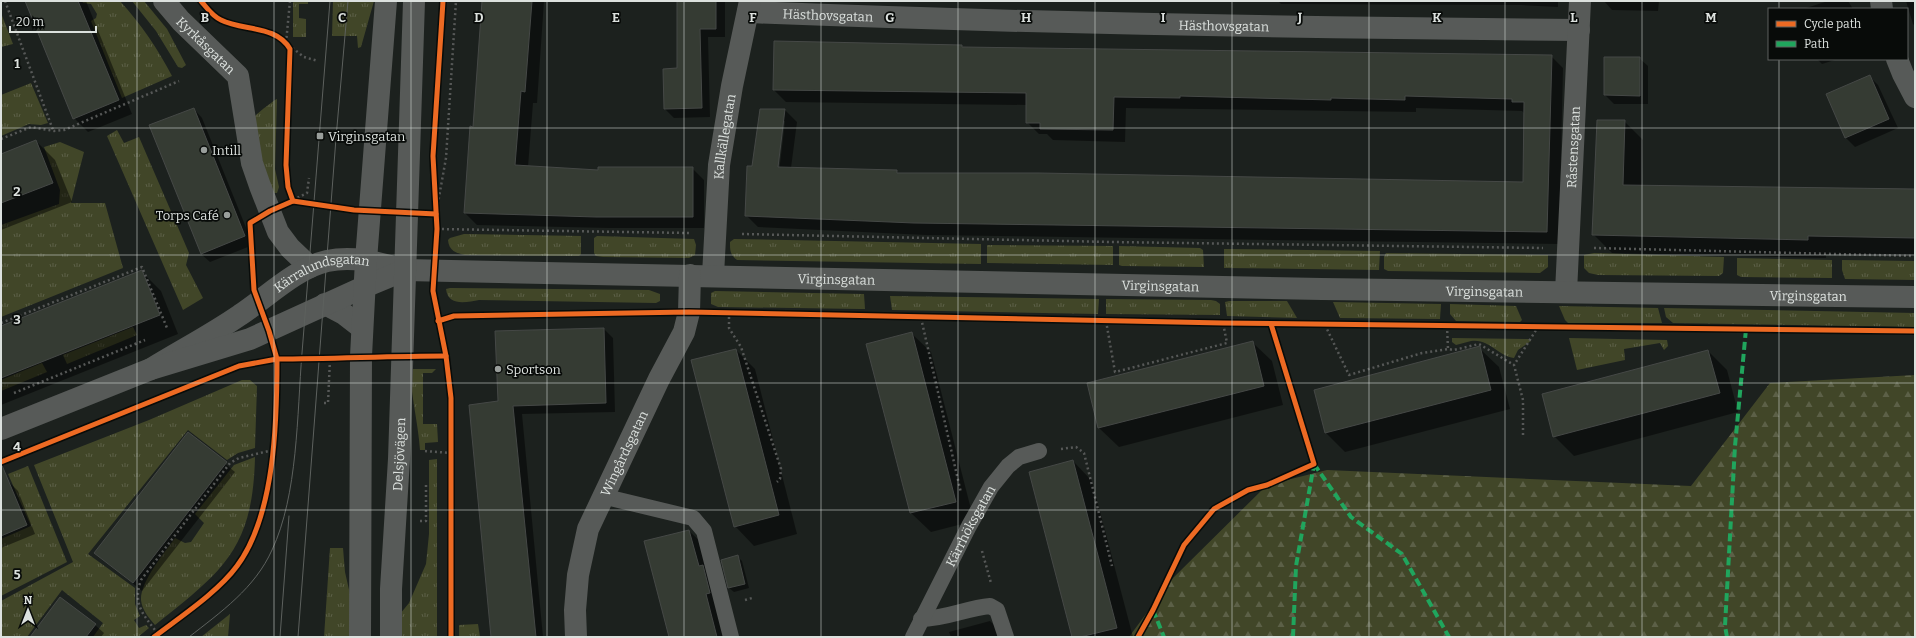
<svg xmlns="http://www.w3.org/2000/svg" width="1916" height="638" viewBox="0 0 1916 638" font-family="Bitter,serif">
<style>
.grass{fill:url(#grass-tufts)}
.forest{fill:url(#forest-firs)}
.shadow{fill:#0007;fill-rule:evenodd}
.building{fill:#353b33;stroke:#454846}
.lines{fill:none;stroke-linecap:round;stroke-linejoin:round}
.path{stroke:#565857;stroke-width:2.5;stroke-dasharray:2 3;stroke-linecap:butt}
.service{stroke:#575a58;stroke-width:16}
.minor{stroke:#575a58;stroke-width:22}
.tertiary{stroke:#575a58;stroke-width:22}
.tram{stroke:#5d615e;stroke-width:1}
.quiet{stroke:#20a55d;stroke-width:4;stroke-dasharray:8 4;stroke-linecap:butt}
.cycleway-casing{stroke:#080b09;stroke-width:8}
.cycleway{stroke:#ed6a23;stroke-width:5}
.grid{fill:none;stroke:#dce1de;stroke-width:1;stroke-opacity:0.55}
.poi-dot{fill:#999e9b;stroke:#080b09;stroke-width:1.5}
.labels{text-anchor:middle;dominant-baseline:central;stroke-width:3.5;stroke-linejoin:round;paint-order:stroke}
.street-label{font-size:13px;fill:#dce1de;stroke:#080b09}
.poi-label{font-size:13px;fill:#dce1de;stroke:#080b09;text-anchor:start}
.grid-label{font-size:13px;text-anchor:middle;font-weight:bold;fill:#dce1de;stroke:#080b09;stroke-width:3.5;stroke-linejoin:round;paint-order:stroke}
</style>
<defs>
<pattern id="grass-tufts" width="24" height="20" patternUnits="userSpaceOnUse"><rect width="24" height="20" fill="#414628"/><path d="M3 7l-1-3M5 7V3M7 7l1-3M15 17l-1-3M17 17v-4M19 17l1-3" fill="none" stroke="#5c6047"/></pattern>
<pattern id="forest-firs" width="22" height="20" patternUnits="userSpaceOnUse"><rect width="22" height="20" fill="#414628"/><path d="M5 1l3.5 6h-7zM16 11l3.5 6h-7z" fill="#5c6047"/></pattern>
</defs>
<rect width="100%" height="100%" fill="#1c211e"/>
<!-- grass -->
<g class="grass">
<path d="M82 1H120C141 24 158 49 172 76L122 98 91 21 96 18 97 14 91 4 83 3Z"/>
<path d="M132 1H144L167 29 186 65 182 68 178 67 156 31Z"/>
<path d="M293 1H308V4H299V18L306 19V37H293Z"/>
<path d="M333 1H374L361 47 358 48 357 36H332Z"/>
<path d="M1 13 13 44 1 47Z"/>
<path d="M31 83 48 123 41 125 29 124 1 136V95Z"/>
<path d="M277 99 275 169 279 187 277 193H273L265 173 253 118C254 116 274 100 277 99Z"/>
<path d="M117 130 124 143 139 137 189 253 186 265 203 298 183 310 107 136Z"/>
<path d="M60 142 84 152 71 203H105L123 268 1 317V225L59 204 60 190 44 147Z"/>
<path d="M464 234 581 236V254L579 256 465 255C456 253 449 251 448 240L450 238Z"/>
<path d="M597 236 694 239 696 245 695 255 689 258 603 257 596 256 594 253V238Z"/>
<path d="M734 239 981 244V264L737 260C730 255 730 250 730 242Z"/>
<path d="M987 245 1113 246V265L987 263Z"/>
<path d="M1119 246 1200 248 1203 250 1204 267 1122 266 1119 265Z"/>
<path d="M1224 249 1380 251 1379 270 1224 268Z"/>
<path d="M1386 253 1548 255V267L1540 273 1388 271 1384 269V257Z"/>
<path d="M1594 253 1724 257 1723 273 1719 276 1598 275 1589 273 1584 268V255Z"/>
<path d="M1737 258 1832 260V278L1741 277 1737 275Z"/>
<path d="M1842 260 1915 261V280L1845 279 1842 270Z"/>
<path d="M450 288 649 290 660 294V301L656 303 479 300C467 302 448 307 446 289Z"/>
<path d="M715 291 864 294 865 309H861L718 307 711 304V293Z"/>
<path d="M890 296 1099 299 1098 314 892 310Z"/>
<path d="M1106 299 1211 300 1216 301 1220 304V315L1106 314Z"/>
<path d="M1229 301H1287L1297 318 1227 316 1225 302Z"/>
<path d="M1333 302 1441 304 1440 319 1340 318Z"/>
<path d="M1450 304 1516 306 1522 320 1520 322 1456 321 1450 314Z"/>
<path d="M1559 306 1658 308 1662 323H1568L1565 320Z"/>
<path d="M1664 308 1915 313V327L1673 323 1666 317Z"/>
<path d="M133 327 137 335 67 364 63 355Z"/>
<path d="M1452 338 1531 339V341L1518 350 1514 358C1498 356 1489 338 1471 341 1466 342 1461 344 1456 345L1452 342Z"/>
<path d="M1569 338 1667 340 1668 346 1664 350 1660 343 1624 349 1625 360 1577 370Z"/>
<path d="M42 363 47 372 1 391V380Z"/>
<path d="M410 369H436L432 373H423V424H437L438 442 425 443V450H420C418 422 411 396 410 369Z"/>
<path d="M242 380H250L257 386 255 448 238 453 227 460 188 430 88 554 135 588V604L140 616 134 620 139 628 146 625 149 628 138 637H93L103 623 62 590 27 637H1V601L73 562 34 465 149 420Z"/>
<path d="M255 457C253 549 223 571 155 625 149 618 142 610 141 600 140 582 165 552 175 538L185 543 191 542 204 523 195 514 234 465Z"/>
<path d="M437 459V637H399L400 614 409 603 426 564 429 534V460Z"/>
<path d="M28 466 67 562 1 596V539L31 526 8 474Z"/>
<path d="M330 548H343L345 572 352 603 354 637H324Z"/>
<path d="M230 614 228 637H201Z"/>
<path d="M478 624 480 637H459V625Z"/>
</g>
<!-- forest -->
<path class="forest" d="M1915 375V637H1129L1171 580 1267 485 1327 470 1691 486 1770 383Z"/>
<!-- shadow -->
<g class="shadow">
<path d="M26 1H86L132 114 88 132 74 118Z"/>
<path d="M483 1H544L537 103H533L528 167 599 171 692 168 704 180V228H608L477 225 465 213 471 128H474Z"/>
<path d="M678 1H725V37H708L710 117 674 118 665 109 678 69Z"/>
<path d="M1225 1H1558V7L1521 5 1281 4 1279 2Z"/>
<path d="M1604 1H1659L1658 11 1612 10Z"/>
<path d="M1828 1H1848L1853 9H1803Z"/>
<path d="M1906 1H1915V26L1913 24Z"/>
<path d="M962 46 964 48 1551 56 1563 68 1559 244 926 235 758 227 746 215 761 110H785L797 122 791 168 897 171 899 174 1524 183 1525 114 1522 111 1416 108V112L1126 108 1125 142 1053 140 1047 134H1039L1027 122V105L786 102 774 90ZM783 121H785L779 172 777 171Z"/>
<path d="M1639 58 1648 66V104H1614L1605 95Z"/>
<path d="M1817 59H1838L1822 64Z"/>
<path d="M1869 76 1878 85 1898 128 1855 147 1846 138 1827 95Z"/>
<path d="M194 109 202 118 253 245 210 262 201 254Z"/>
<path d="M1624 121 1643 140 1642 186 1915 190V256L1826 254V258L1612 253 1594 235Z"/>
<path d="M36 141 55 160 72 202 1 230V155Z"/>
<path d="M142 272 161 291 178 334 1 405V328Z"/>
<path d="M604 329 613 338 615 412 522 414 543 637H492L499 402Z"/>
<path d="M911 333 931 352 974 521 931 532 911 513 867 345Z"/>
<path d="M1252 342 1272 361 1283 405 1119 447 1099 428 1088 383Z"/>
<path d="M1479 348 1499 367 1510 409 1345 452 1326 433 1315 391Z"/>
<path d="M736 350 755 369 797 534 754 546 735 526Z"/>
<path d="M1708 351 1727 370 1738 412 1574 456 1554 436Z"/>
<path d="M188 433 235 472 142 591 96 553Z"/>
<path d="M1073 461 1092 481 1133 637H1073Z"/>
<path d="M9 482 18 491 35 534 1 548V485Z"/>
<path d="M689 531 702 543 726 637H670Z"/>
<path d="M738 557 742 561 749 588 734 592 729 588 722 560Z"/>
<path d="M990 621 1006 637H951L949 632Z"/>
<path d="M95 625 104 633 101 637H31Z"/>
</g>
<!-- building -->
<g class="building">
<path d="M25 1H78L119 100 73 119Z"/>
<path d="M482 1H532L525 92 521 91 515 165 598 170V167H693V217H596L464 213 470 126 473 127Z"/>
<path d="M677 1H716V29H700L702 108 664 109 663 69 677 68Z"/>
<path d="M774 41 962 45V47L1032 48 1552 55 1547 232 914 223 745 216 747 166H752L760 109H785L778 167 897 170V173H1039L1523 182 1524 102H1512V99L1405 96V100L1331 98V100L1180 96V98L1114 97 1113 130 1040 129V123H1026V93L773 90Z"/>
<path d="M1604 57H1640V96L1604 95Z"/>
<path d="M1870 75 1889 119 1845 138 1826 94Z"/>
<path d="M194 108 245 236 201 254 149 125Z"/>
<path d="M1597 120H1625L1623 185 1915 189V238L1808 236V240L1592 235Z"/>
<path d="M36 140 53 183 1 203V154Z"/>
<path d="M142 270 160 315 1 378V326Z"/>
<path d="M604 328 606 403 513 406 536 637H491L469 405 498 401 495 331Z"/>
<path d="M912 332 956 502 910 513 866 344Z"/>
<path d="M1253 341 1264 386 1098 428 1087 383Z"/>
<path d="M1480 346 1491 390 1325 433 1314 390Z"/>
<path d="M736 349 779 515 734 527 691 360Z"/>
<path d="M1708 350 1720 393 1553 437 1542 394Z"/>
<path d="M188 432 227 462 133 583 94 553Z"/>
<path d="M1073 460 1117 628 1080 637H1072L1029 472Z"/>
<path d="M1 463 27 525 1 536Z"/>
<path d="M689 530 699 566 703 565 710 593 706 594 717 637H669L644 541Z"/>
<path d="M738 555 745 584 728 588 721 560Z"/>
<path d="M60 597 96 624 86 637H30Z"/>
</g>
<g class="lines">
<!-- path -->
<g class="path">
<path d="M5 1 53 130"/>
<path d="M290 1 286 43 304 57 318 61"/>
<path d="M1 139 31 127 54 131 64 130 179 81"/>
<path d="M293 200 307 193 309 178"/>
<path d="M436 214 446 158 456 1"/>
<path d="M437 229 689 233"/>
<path d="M742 234 1111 242 1543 248"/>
<path d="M1594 248 1915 256"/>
<path d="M729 312V328L741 347 781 469 780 479 777 482"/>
<path d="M921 318 961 493"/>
<path d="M1106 321 1115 372 1227 343 1223 323"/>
<path d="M1 323 142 267 167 328"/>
<path d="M1325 325 1349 375 1422 353 1448 349"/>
<path d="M1447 326 1448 349 1454 350 1479 344 1514 365"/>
<path d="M14 393 145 340"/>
<path d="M324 403H328L330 359"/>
<path d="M1523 435V400L1514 365 1538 327"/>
<path d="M1061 449 1076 447 1084 453 1112 566"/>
<path d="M425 451 450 453"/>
<path d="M420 521H426V482"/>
<path d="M982 551 991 583"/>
<path d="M745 600 752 598"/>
<path d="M158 634C144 615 132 605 141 580L230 463 239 458 273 450"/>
</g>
<!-- service -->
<g class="service">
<path d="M602 496 693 518 704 531 731 637"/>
<path d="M921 619C945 619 967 608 990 606L997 610 1006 637"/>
<path id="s1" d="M913 637 969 526 991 487 1008 466 1019 457 1039 451"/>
</g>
<!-- minor -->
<g class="minor">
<path id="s2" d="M164 1 181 21 238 76 252 163 260 186 278 232 290 248 310 267"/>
<path d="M1881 1 1882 9"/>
<path id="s3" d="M748 12C1025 23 1302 28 1579 30"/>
<path d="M1897 59 1903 74 1915 97"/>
<path id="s4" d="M713 275 719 165 732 86 750 1"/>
<path id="s5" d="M1566 292 1580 1"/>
<path d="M325 304 344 314 362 328"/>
<path id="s6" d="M151 369C180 351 211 335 240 315 266 298 296 268 327 261 355 255 379 263 405 270L1322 289 1915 297"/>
<path d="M1 429 151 369 250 339 364 287 405 270"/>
<path id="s7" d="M576 637 575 610 578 575 588 529 659 379 684 332 689 312 690 275"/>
</g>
<!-- tertiary -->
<g class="tertiary">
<path d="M360 637 361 356 366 260 386 1"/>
<path id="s8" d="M391 637V589L399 459 414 1"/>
</g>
<!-- tram -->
<g class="tram">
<path d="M189 637C221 612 255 588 272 550 298 495 297 414 302 353 311 236 321 118 330 1"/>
<path d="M280 637 289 516"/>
<path d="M298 637 336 138 348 1"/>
</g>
<!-- quiet -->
<g class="quiet">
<path d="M1314 464 1351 517 1402 554 1449 637"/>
<path d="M1153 610 1164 637"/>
<path d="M1293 637 1296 566 1314 464"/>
<path d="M1727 637 1725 626 1735 446 1746 329"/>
</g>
<defs>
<g id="cycleway">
<path d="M201 1C207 8 212 16 221 20 243 31 276 25 290 49L286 165 288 187 293 201 354 210 436 214"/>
<path d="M443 1 433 156 437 229 433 291 446 356 451 398V637"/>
<path d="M293 201 270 211 250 223 254 290 269 331 277 359C333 359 389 356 446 356"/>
<path d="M438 321 454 316 689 312 1223 323 1915 331"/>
<path d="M1 462 239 366 277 359C277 421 275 515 237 566 218 592 180 617 154 637"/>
<path d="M1138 637 1153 610 1184 545 1214 509 1248 490 1267 485 1314 464 1271 324"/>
</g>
</defs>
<!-- cycleway casing -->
<use href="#cycleway" class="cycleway-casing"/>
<!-- cycleway -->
<use href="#cycleway" class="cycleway"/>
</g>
<!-- grid -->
<path class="grid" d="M137 1V637M274 1V637M411 1V637M547 1V637M684 1V637M821 1V637M958 1V637M1095 1V637M1232 1V637M1369 1V637M1505 1V637M1642 1V637M1779 1V9M1779 59V637M1 128H1915M1 255H1915M1 383H1915M1 510H1915"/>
<!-- markers -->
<g class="poi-dot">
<rect x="316" y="132" width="8" height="8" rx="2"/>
<circle cx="204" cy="150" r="4"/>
<circle cx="227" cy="215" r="4"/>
<circle cx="498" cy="369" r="4"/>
</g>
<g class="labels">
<!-- street labels -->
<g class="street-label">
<text stroke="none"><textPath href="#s3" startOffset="80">Hästhovsgatan</textPath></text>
<text stroke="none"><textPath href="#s3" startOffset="476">Hästhovsgatan</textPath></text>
<text stroke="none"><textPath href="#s2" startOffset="61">Kyrkåsgatan</textPath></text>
<text stroke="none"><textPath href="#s4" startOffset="139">Kallkällegatan</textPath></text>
<text stroke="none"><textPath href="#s5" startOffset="145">Råstensgatan</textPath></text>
<text stroke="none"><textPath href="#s6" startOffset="199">Kärralundsgatan</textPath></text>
<text stroke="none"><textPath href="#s6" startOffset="718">Virginsgatan</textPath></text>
<text stroke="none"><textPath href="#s6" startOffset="1042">Virginsgatan</textPath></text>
<text stroke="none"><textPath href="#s6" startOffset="1366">Virginsgatan</textPath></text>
<text stroke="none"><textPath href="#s6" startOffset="1690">Virginsgatan</textPath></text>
<text stroke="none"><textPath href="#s7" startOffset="193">Wingårdsgatan</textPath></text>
<text stroke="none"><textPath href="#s8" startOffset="183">Delsjövägen</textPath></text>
<text stroke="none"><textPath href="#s1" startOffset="125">Kärrhöksgatan</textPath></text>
</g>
<!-- poi labels -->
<g class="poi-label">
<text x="328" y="136">Virginsgatan</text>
<text x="212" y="150">Intill</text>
<text x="219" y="215" text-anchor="end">Torps Café</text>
<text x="506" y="369">Sportson</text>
</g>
</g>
<g class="grid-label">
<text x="205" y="22">B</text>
<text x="342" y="22">C</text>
<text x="479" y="22">D</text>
<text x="616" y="22">E</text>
<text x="753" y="22">F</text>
<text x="890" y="22">G</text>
<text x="1026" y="22">H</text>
<text x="1163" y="22">I</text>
<text x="1300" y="22">J</text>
<text x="1437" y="22">K</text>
<text x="1574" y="22">L</text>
<text x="1711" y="22">M</text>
<text x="17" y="68">1</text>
<text x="17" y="196">2</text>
<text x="17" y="324">3</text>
<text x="17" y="451">4</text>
<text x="17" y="579">5</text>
</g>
<!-- border -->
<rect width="1916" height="638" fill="none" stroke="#dce1de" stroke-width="4"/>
<!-- legend -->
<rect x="1768" y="8" width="140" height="52" fill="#080b09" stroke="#5d615e"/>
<rect x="1776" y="21" width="20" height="6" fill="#ed6a23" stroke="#5d615e"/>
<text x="1804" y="28" font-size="12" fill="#dce1de">Cycle path</text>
<rect x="1776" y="41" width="20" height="6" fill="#20a55d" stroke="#5d615e"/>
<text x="1804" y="48" font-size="12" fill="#dce1de">Path</text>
<!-- north arrow -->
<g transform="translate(28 610)" stroke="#080b09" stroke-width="3" paint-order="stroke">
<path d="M0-3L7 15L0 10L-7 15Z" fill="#dce1de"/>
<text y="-6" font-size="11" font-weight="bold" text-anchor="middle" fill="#dce1de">N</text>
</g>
<!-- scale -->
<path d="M10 26v6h86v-6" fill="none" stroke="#dce1de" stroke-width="2"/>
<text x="16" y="26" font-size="12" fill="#dce1de" stroke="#080b09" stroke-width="3" paint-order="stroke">20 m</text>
</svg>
